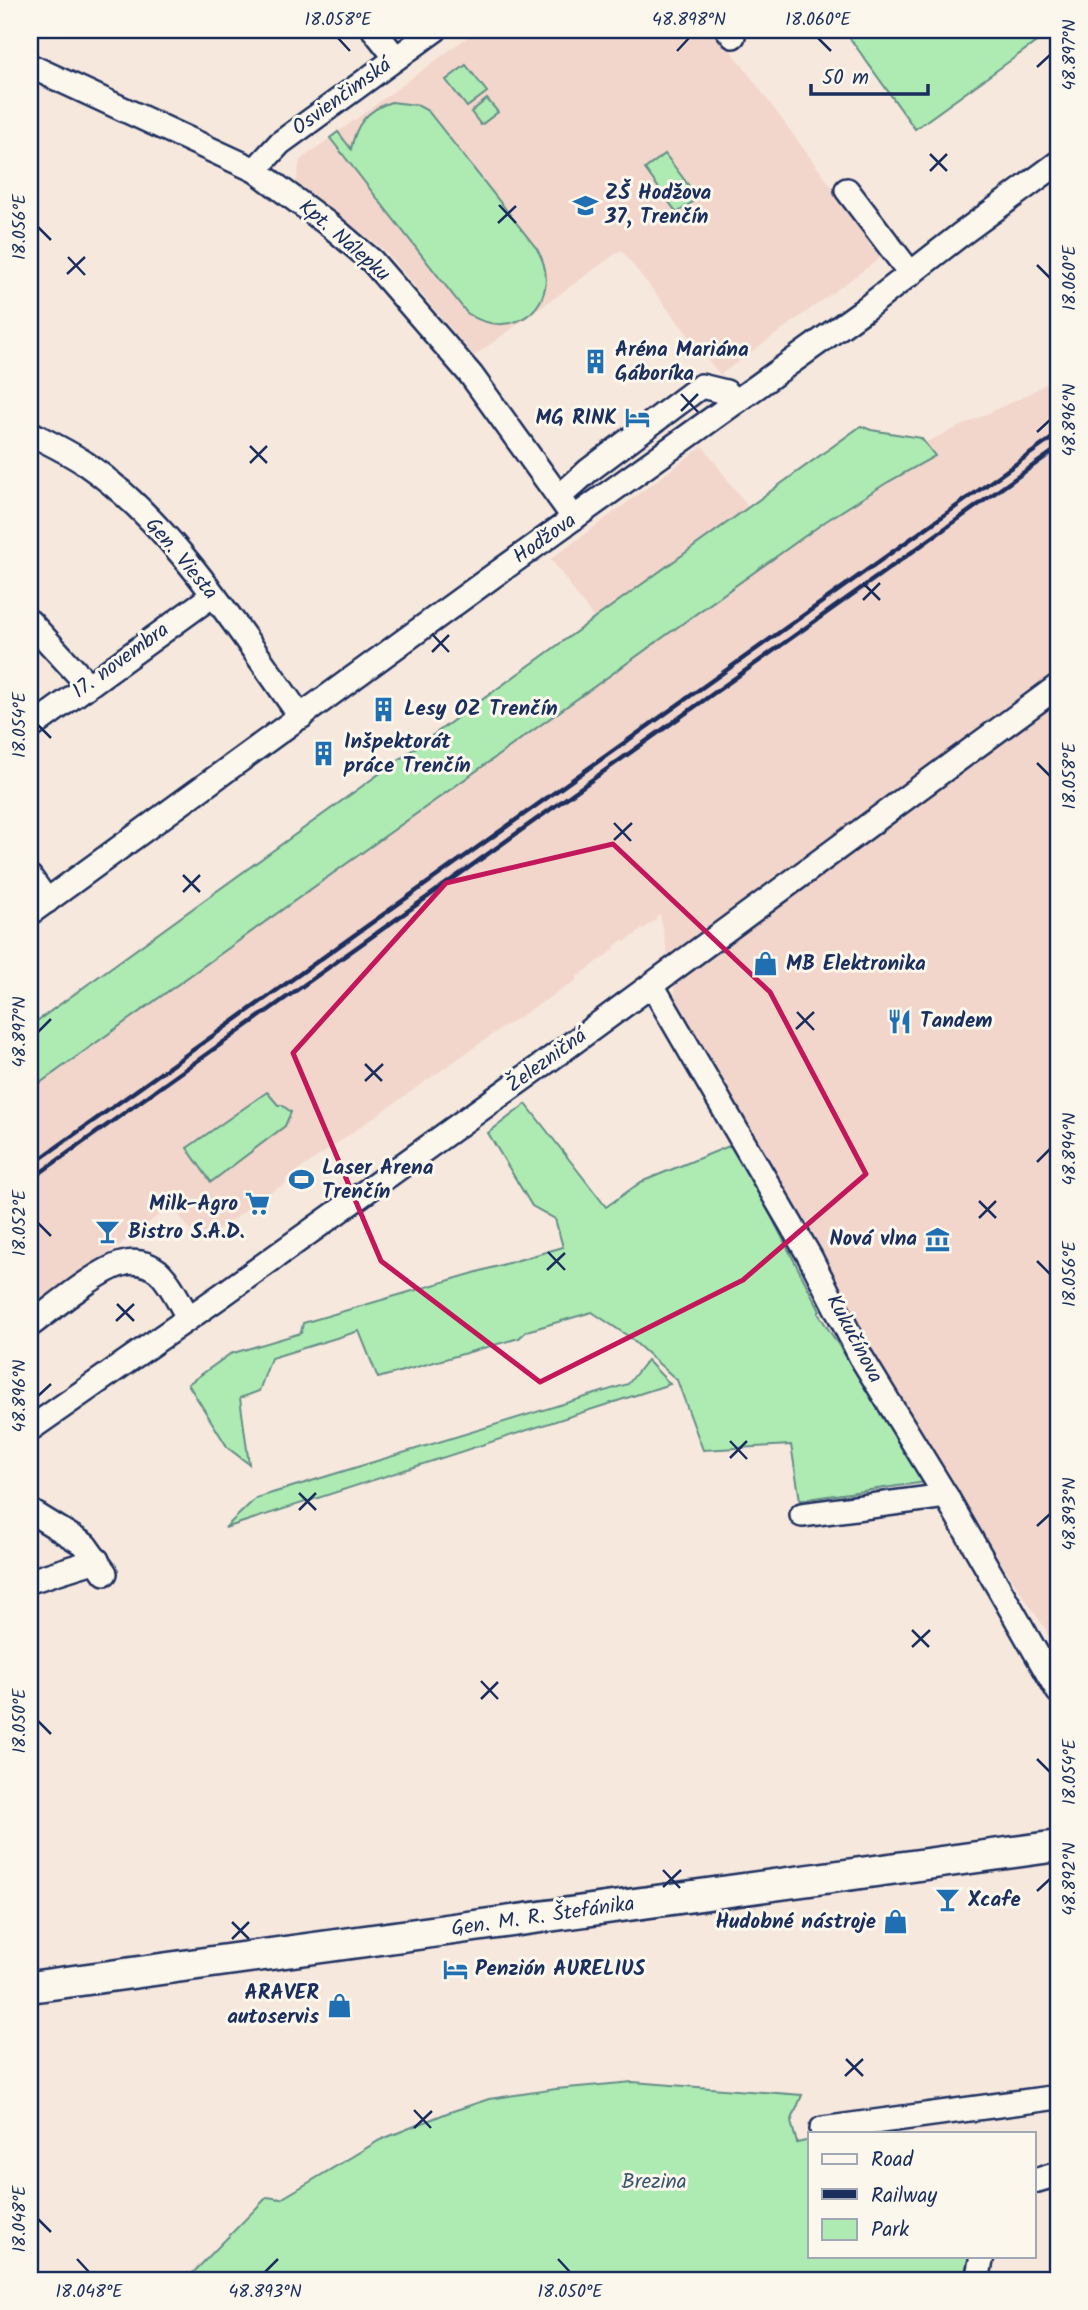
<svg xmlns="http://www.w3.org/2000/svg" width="1088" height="2310" viewBox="0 0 1088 2310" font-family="Kalam,sans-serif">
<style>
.built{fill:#f2d6cb}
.green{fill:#aeebb2;stroke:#648d88;stroke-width:2}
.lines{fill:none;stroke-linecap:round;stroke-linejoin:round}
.minor-casing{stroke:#1b2f5e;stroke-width:28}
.major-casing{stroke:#1b2f5e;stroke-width:35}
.minor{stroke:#fbf7ec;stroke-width:23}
.major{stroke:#fbf7ec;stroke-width:30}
.rail{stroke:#1b2f5e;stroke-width:4.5}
.marked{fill:none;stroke:#c2185b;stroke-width:5;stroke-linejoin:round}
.ticks{fill:none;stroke:#1b2f5e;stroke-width:2.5}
.labels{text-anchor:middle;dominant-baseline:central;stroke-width:6;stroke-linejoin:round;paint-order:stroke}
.street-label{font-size:21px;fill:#1b2f5e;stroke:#fbf7ec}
.poi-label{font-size:21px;font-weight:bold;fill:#1b2f5e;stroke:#fbf7ec;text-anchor:start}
.park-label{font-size:21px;fill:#38556f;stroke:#fbf7ec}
.neatline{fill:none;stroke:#1b2f5e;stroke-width:2.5}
.ticks-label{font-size:18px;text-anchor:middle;fill:#1b2f5e}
</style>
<rect width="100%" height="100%" fill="#f7e8dd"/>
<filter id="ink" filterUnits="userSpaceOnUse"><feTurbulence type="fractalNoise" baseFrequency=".0143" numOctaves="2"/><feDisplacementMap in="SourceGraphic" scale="14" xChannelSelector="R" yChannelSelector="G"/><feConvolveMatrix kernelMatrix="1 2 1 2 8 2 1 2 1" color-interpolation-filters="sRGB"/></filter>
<g filter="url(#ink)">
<!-- built -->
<g class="built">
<path d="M477 30H716L883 256 720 375 621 250 474 356 383 249 296 184 300 160Z"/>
<path d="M1058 376V1661L1046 1630 881 1383 678 1009 660 914 656 917 657 919 625 942 623 940 614 946 615 949 577 977V980L502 1028 363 1125 285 1180 287 1183 280 1188 279 1187 211 1235 191 1231 169 1202 171 1206 30 1312V1026L594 619 551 559 703 446 748 507 861 426 920 445 1027 395Z"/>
</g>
<!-- green -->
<g class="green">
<path d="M853 30H1053L915 129 847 34Z"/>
<path d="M466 65 487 92 467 107 446 80Z"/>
<path d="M487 99 498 112 481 125 471 112Z"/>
<path d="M391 102 417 105 428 111 537 249C567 300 515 346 467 313L330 138 338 132 351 149C356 124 367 110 391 102Z"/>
<path d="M665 154 698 198 677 213 645 169Z"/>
<path d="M861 426 871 430 921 438 935 456 888 482 826 521 30 1090V1026Z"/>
<path d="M267 1092 278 1105H282L291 1112 285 1126 211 1182 187 1148Z"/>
<path d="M526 1104 606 1207 641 1182 734 1144 820 1311 818 1313 926 1482 800 1500 791 1445 703 1450 677 1380 628 1336 592 1312 527 1331 519 1338 378 1378 359 1331 271 1358 259 1391 240 1398 249 1464 228 1448 188 1384 230 1354 301 1333 303 1323 563 1247 555 1219 532 1206 488 1133Z"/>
<path d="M647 1360 670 1384 225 1528 256 1498 628 1384Z"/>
<path d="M633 2082 802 2095 791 2122 797 2143 810 2140V2256H969L963 2280H186L267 2197 281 2199 380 2140 447 2113 489 2099 556 2089Z"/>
</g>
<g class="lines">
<defs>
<g id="minor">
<path d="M374 30 396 58"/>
<path d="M728 30 733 36"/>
<path d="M30 66 255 170 332 227 372 261 471 375 574 518"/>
<path d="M255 170 280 143 435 30"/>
<path d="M847 190 911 274"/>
<path d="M30 433C49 443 69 452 86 464 173 524 240 632 301 717"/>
<path d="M559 497 588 471 701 386 726 392 737 401"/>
<path d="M30 622 88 685"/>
<path d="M30 728 213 595"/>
<path d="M30 877 47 901"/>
<path d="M30 913 493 576 861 312 960 235 1058 163"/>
<path d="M652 985 810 1257 861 1357 946 1496 1058 1691"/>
<path d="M30 1325C52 1309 98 1270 122 1264 134 1260 148 1263 158 1271 171 1283 179 1302 188 1317"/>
<path d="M30 1429 222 1295 563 1050 1058 686"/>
<path d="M30 1511 85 1545 105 1573"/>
<path d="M802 1515 946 1496"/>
<path d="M30 1581 97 1560"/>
<path d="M822 2129 1058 2097"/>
<path d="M1034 2181 1058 2174"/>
<path d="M977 2280 982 2256"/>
</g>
<path id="major" d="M30 1987 1058 1846"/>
</defs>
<!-- minor casing -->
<use href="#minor" class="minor-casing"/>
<!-- major casing -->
<use href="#major" class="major-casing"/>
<!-- minor -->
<use href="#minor" class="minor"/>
<!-- major -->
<use href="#major" class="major"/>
<!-- rail -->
<g class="rail">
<path d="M30 1166 1058 434"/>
<path d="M30 1180 1058 448"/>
</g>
</g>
</g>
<!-- marked area -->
<path class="marked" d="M613 844 770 992 866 1174 743 1280 540 1382 381 1261 293 1053 446 883Z"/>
<!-- ticks -->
<path class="ticks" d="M338 38 350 51M818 38 831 51M677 51 689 38M1037 67 1050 55M930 154 947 171M930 171 947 154M499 205 516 223M498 223 516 206M38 227 51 240M68 257 85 275M1037 265 1050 278M67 274 85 257M681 394 698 412M681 411 698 394M1037 432 1050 420M250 446 267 463M250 463 267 446M863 583 880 600M863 600 880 583M432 634 449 652M432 652 449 635M38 725 51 738M1037 763 1050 776M614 823 631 841M614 840 632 823M183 875 200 892M183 892 200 875M797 1012 814 1030M796 1029 814 1012M38 1032 51 1019M365 1064 382 1081M365 1081 383 1064M1037 1162 1050 1149M979 1201 996 1218M979 1218 996 1201M38 1223 51 1236M548 1252 565 1270M1037 1261 1050 1274M547 1270 565 1253M117 1304 134 1321M116 1321 134 1304M38 1396 51 1384M730 1441 747 1459M730 1458 747 1441M299 1493 316 1510M299 1510 316 1493M1037 1526 1050 1514M912 1630 929 1647M912 1647 930 1630M481 1681 498 1699M481 1699 498 1682M38 1721 51 1734M1037 1759 1050 1772M663 1870 680 1888M663 1887 681 1870M1037 1891 1050 1879M232 1922 249 1939M232 1939 249 1922M846 2059 863 2076M845 2076 863 2059M414 2110 431 2128M414 2128 432 2111M38 2219 51 2232M77 2259 89 2272M558 2259 570 2272M265 2272 278 2259"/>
<!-- icons -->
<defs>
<symbol id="school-bare" viewBox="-9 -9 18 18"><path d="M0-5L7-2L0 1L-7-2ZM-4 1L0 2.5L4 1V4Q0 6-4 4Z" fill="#1f6fb2" stroke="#fbf7ec" stroke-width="2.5" paint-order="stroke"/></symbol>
<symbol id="building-bare" viewBox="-9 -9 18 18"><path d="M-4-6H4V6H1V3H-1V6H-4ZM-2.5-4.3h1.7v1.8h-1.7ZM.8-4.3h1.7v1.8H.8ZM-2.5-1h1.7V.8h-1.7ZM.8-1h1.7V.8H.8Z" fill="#1f6fb2" stroke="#fbf7ec" stroke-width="2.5" paint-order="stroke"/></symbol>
<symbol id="hotel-bare" viewBox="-9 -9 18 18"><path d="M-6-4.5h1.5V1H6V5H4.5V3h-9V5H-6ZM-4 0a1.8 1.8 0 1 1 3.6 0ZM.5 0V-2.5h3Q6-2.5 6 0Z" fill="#1f6fb2" stroke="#fbf7ec" stroke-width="2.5" paint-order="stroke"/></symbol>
<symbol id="shop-bare" viewBox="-9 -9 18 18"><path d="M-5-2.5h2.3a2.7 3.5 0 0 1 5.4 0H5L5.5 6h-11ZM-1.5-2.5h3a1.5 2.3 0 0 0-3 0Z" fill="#1f6fb2" stroke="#fbf7ec" stroke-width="2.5" paint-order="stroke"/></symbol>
<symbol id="restaurant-bare" viewBox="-9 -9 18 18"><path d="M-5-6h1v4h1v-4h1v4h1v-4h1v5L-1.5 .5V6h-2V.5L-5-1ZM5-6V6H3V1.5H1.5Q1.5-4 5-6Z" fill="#1f6fb2" stroke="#fbf7ec" stroke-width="2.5" paint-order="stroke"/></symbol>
<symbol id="stadium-bare" viewBox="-9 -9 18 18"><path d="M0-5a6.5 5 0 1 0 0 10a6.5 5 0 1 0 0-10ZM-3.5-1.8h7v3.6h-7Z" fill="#1f6fb2" stroke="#fbf7ec" stroke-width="2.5" paint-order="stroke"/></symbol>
<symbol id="supermarket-bare" viewBox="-9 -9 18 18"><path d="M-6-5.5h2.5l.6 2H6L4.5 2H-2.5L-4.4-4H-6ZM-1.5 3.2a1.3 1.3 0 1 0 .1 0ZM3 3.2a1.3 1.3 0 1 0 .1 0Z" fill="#1f6fb2" stroke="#fbf7ec" stroke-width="2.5" paint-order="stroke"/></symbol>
<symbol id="bar-bare" viewBox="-9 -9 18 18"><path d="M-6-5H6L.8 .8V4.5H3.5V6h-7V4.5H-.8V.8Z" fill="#1f6fb2" stroke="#fbf7ec" stroke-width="2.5" paint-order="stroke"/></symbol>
<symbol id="museum-bare" viewBox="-9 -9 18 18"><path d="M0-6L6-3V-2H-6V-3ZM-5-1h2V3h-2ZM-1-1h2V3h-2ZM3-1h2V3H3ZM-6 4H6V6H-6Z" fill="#1f6fb2" stroke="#fbf7ec" stroke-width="2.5" paint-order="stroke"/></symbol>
</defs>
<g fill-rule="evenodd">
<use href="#school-bare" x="568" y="188" width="35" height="35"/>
<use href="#building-bare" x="578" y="344" width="35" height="35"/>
<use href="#hotel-bare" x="620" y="400" width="35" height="35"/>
<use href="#building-bare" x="366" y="692" width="35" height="35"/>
<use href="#building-bare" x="306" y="736" width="35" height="35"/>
<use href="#shop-bare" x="748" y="946" width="35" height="35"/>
<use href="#restaurant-bare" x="882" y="1004" width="35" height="35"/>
<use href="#stadium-bare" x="284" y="1162" width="35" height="35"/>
<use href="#supermarket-bare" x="240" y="1186" width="35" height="35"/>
<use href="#bar-bare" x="90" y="1214" width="35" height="35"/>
<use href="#museum-bare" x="920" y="1222" width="35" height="35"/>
<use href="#bar-bare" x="930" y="1882" width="35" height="35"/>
<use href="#shop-bare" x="878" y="1904" width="35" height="35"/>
<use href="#hotel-bare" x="438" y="1952" width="35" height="35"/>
<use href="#shop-bare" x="322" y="1988" width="35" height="35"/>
</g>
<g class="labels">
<!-- street labels -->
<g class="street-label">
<text transform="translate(342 97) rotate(-36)">Osvienčimská</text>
<text transform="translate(344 241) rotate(41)">Kpt. Nálepku</text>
<text transform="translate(545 539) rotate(-35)">Hodžova</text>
<text transform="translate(181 559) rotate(50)">Gen. Viesta</text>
<text transform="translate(121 661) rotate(-36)">17. novembra</text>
<text transform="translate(547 1061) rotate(-36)">Železničná</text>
<text transform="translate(854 1339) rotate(62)">Kukučínova</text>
<text transform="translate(543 1917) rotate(-8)">Gen. M. R. Štefánika</text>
</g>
<!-- poi labels -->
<g class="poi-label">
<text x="605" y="193">ZŠ Hodžova<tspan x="605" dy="24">37, Trenčín</tspan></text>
<text x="615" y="350">Aréna Mariána<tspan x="615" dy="24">Gáboríka</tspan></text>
<text x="617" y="418" text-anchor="end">MG RINK</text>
<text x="404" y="709">Lesy OZ Trenčín</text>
<text x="344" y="742">Inšpektorát<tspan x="344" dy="24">práce Trenčín</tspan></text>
<text x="786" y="964">MB Elektronika</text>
<text x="920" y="1021">Tandem</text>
<text x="322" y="1168">Laser Arena<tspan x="322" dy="24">Trenčín</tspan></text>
<text x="238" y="1204" text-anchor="end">Milk-Agro</text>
<text x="128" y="1232">Bistro S.A.D.</text>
<text x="917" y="1239" text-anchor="end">Nová vlna</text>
<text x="968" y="1900">Xcafe</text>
<text x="876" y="1922" text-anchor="end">Hudobné nástroje</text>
<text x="475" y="1969">Penzión AURELIUS</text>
<text x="319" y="1993" text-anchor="end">ARAVER<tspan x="319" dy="24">autoservis</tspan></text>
</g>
<!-- park labels -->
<g class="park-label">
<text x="654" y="2182">Brezina</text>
</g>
</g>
<!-- margin -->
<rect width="1088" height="2310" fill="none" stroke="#fbf7ec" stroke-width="77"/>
<!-- legend -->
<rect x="808" y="2132" width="228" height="126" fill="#fbf7ec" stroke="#a1a7b3" stroke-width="2"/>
<rect x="822" y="2154" width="35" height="10" fill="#fbf7ec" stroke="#a1a7b3" stroke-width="2"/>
<text x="871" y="2166" font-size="21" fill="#1b2f5e">Road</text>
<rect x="822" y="2189" width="35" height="10" fill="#1b2f5e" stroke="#a1a7b3" stroke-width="2"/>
<text x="871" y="2202" font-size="21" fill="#1b2f5e">Railway</text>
<rect x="822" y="2219" width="35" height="21" fill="#aeebb2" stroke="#a1a7b3" stroke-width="2"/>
<text x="871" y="2236" font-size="21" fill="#1b2f5e">Park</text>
<!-- scale -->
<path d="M811 84v10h117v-10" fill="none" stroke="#1b2f5e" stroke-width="3.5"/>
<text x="822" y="84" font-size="21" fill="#1b2f5e" stroke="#fbf7ec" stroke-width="5" paint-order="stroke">50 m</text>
<rect x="38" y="38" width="1012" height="2234" class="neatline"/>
<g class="ticks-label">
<text x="338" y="25">18.058°E</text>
<text x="689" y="25">48.898°N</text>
<text x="818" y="25">18.060°E</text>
<text transform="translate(1069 55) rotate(-90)" y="6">48.897°N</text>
<text transform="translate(19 227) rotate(-90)" y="6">18.056°E</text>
<text transform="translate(1069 278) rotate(-90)" y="6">18.060°E</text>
<text transform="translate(1069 420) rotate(-90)" y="6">48.896°N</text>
<text transform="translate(19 725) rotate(-90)" y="6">18.054°E</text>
<text transform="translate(1069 776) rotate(-90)" y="6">18.058°E</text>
<text transform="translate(19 1032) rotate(-90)" y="6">48.897°N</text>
<text transform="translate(1069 1149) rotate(-90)" y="6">48.894°N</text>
<text transform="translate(19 1223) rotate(-90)" y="6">18.052°E</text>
<text transform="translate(1069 1274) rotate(-90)" y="6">18.056°E</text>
<text transform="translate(19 1396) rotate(-90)" y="6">48.896°N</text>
<text transform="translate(1069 1514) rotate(-90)" y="6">48.893°N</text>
<text transform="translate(19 1721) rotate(-90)" y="6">18.050°E</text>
<text transform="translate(1069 1772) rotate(-90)" y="6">18.054°E</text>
<text transform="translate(1069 1879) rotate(-90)" y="6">48.892°N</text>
<text transform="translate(19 2219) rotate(-90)" y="6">18.048°E</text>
<text x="89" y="2297">18.048°E</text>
<text x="265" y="2297">48.893°N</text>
<text x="570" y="2297">18.050°E</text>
</g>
</svg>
